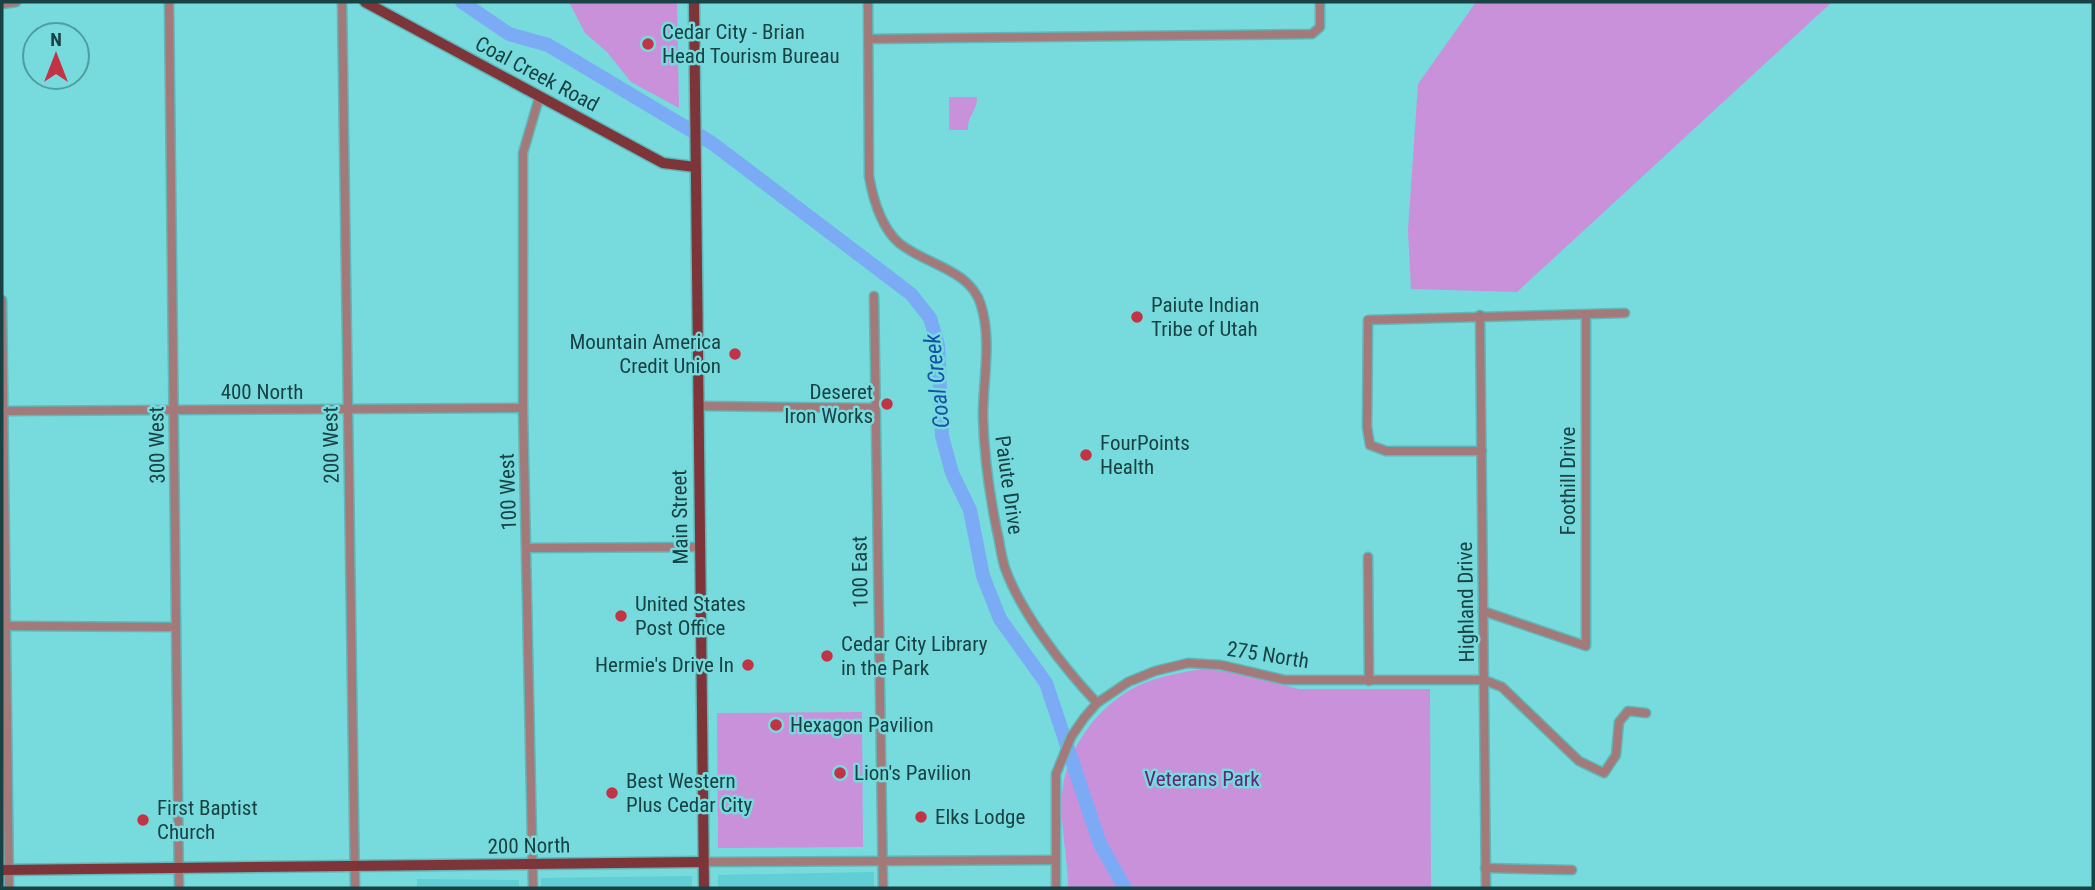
<svg xmlns="http://www.w3.org/2000/svg" width="2095" height="890" viewBox="0 0 2095 890" font-family="'Roboto Condensed',sans-serif">
<style>
.built{fill:#60ced2}
.green{fill:#c991da}
.lines{fill:none;stroke-linecap:round;stroke-linejoin:round}
.river{stroke:#7babf4;stroke-width:14}
.minor-casing{stroke:#60b6b8;stroke-width:11}
.major-casing{stroke:#60b6b8;stroke-width:13}
.minor{stroke:#a37979;stroke-width:8}
.major{stroke:#7d353a;stroke-width:10}
.poi-dot{fill:#c33346;stroke:#77dadd;stroke-width:2.5}
.labels{text-anchor:middle;dominant-baseline:central;stroke-width:5;stroke-linejoin:round;paint-order:stroke}
.poi-label{font-size:21px;fill:#184244;stroke:#77dadd;text-anchor:start}
.street-label{font-size:21px;fill:#184244;stroke:#77dadd}
.park-label{font-size:21px;fill:#68247a;stroke:#77dadd}
.water-label{font-size:23px;font-style:italic;fill:#1551a5;stroke:#77dadd}
</style>
<rect width="100%" height="100%" fill="#77dadd"/>
<!-- built -->
<g class="built">
<path d="M874 872V888H718V875Z"/>
<path d="M692 876V888H541V878Z"/>
<path d="M417 879 519 880V888H417Z"/>
</g>
<!-- green -->
<g class="green">
<path d="M569 2H677L679 108 631 82 607 52 585 33Z"/>
<path d="M1476 2H1832L1517 292 1411 289 1408 230 1418 84Z"/>
<path d="M949 97H977C977 112 967 116 968 130H949Z"/>
<path d="M1202 669 1231 672 1299 689H1430L1431 888H1068C1068 857 1060 828 1062 796 1064 749 1101 701 1144 683 1163 676 1182 672 1202 669Z"/>
<path d="M862 712 863 847 718 848 717 713Z"/>
</g>
<g class="lines">
<!-- river -->
<path class="river" d="M462 2 509 34 548 45 712 143 911 294 930 318 938 345 942 436 952 473 970 510 983 576 1000 619 1046 683 1100 844 1125 888"/>
<defs>
<g id="minor">
<path d="M169 2 179 888"/>
<path d="M342 2 355 888"/>
<path d="M868 2 869 176C873 199 881 227 899 243 926 265 970 269 981 305 992 341 983 379 983 416 984 455 989 492 997 531 1000 543 1001 556 1005 568 1021 613 1064 668 1097 703"/>
<path d="M2 4 16 2"/>
<path d="M869 39 1312 34 1320 27V2"/>
<path d="M874 296 883 888"/>
<path d="M2 300 9 888"/>
<path d="M1480 315 1486 888"/>
<path d="M698 406 875 408"/>
<path d="M2 411 523 408"/>
<path d="M1482 451H1386L1370 445 1367 427 1368 320 1625 313"/>
<path d="M527 548 699 547"/>
<path d="M1368 557 1369 681"/>
<path d="M1483 611 1586 646V315"/>
<path d="M6 626 176 627"/>
<path d="M703 862 1056 860"/>
<path d="M1485 868 1572 870"/>
<path d="M533 888 523 408V153L539 98"/>
<path d="M1056 888V774L1071 737 1084 718 1097 703 1128 682 1155 671 1188 663 1221 665 1285 680H1484L1502 687 1579 761 1604 773 1616 755 1619 722 1628 711 1646 713"/>
</g>
<g id="major">
<path d="M365 2 663 163 695 167"/>
<path d="M694 2 704 888"/>
<path d="M2 870 703 862"/>
</g>
</defs>
<!-- minor casing -->
<use href="#minor" class="minor-casing"/>
<!-- major casing -->
<use href="#major" class="major-casing"/>
<!-- minor -->
<use href="#minor" class="minor"/>
<!-- major -->
<use href="#major" class="major"/>
</g>
<!-- markers -->
<g class="poi-dot">
<circle cx="648" cy="44" r="7"/>
<circle cx="1137" cy="317" r="7"/>
<circle cx="735" cy="354" r="7"/>
<circle cx="887" cy="404" r="7"/>
<circle cx="1086" cy="455" r="7"/>
<circle cx="621" cy="616" r="7"/>
<circle cx="827" cy="656" r="7"/>
<circle cx="748" cy="665" r="7"/>
<circle cx="776" cy="725" r="7"/>
<circle cx="840" cy="773" r="7"/>
<circle cx="612" cy="793" r="7"/>
<circle cx="921" cy="817" r="7"/>
<circle cx="143" cy="820" r="7"/>
</g>
<g class="labels">
<!-- poi labels -->
<g class="poi-label">
<text x="662" y="32">Cedar City - Brian<tspan x="662" dy="24">Head Tourism Bureau</tspan></text>
<text x="1151" y="305">Paiute Indian<tspan x="1151" dy="24">Tribe of Utah</tspan></text>
<text x="721" y="342" text-anchor="end">Mountain America<tspan x="721" dy="24">Credit Union</tspan></text>
<text x="873" y="392" text-anchor="end">Deseret<tspan x="873" dy="24">Iron Works</tspan></text>
<text x="1100" y="443">FourPoints<tspan x="1100" dy="24">Health</tspan></text>
<text x="635" y="604">United States<tspan x="635" dy="24">Post Office</tspan></text>
<text x="841" y="644">Cedar City Library<tspan x="841" dy="24">in the Park</tspan></text>
<text x="734" y="665" text-anchor="end">Hermie's Drive In</text>
<text x="790" y="725">Hexagon Pavilion</text>
<text x="854" y="773">Lion's Pavilion</text>
<text x="626" y="781">Best Western<tspan x="626" dy="24">Plus Cedar City</tspan></text>
<text x="157" y="808">First Baptist<tspan x="157" dy="24">Church</tspan></text>
<text x="935" y="817">Elks Lodge</text>
</g>
<!-- street labels -->
<g class="street-label">
<text transform="translate(537 74) rotate(28)">Coal Creek Road</text>
<text x="262" y="392">400 North</text>
<text transform="translate(157 445) rotate(-91)">300 West</text>
<text transform="translate(331 445) rotate(-91)">200 West</text>
<text transform="translate(1568 481) rotate(-90)">Foothill Drive</text>
<text transform="translate(1009 485) rotate(82)">Paiute Drive</text>
<text transform="translate(508 492) rotate(-92)">100 West</text>
<text transform="translate(680 517) rotate(-91)">Main Street</text>
<text transform="translate(860 572) rotate(-91)">100 East</text>
<text transform="translate(1466 602) rotate(-91)">Highland Drive</text>
<text transform="translate(1268 655) rotate(9)">275 North</text>
<text transform="translate(529 846) rotate(-1)">200 North</text>
</g>
<!-- park labels -->
<g class="park-label">
<text x="1202" y="779">Veterans Park</text>
</g>
<!-- water labels -->
<g class="water-label">
<text transform="translate(937 381) rotate(-96)">Coal Creek</text>
</g>
</g>
<!-- border -->
<rect width="2095" height="890" fill="none" stroke="#184244" stroke-width="7"/>
<!-- north arrow -->
<g transform="translate(56 56)"><circle r="33" fill="#77dadd" stroke="#519da0" stroke-width="2"/>
<path d="M0-5L12 26L0 18L-12 26Z" fill="#c33346"/>
<text y="-10" font-size="19" font-weight="bold" text-anchor="middle" fill="#184244">N</text>
</g>
</svg>
